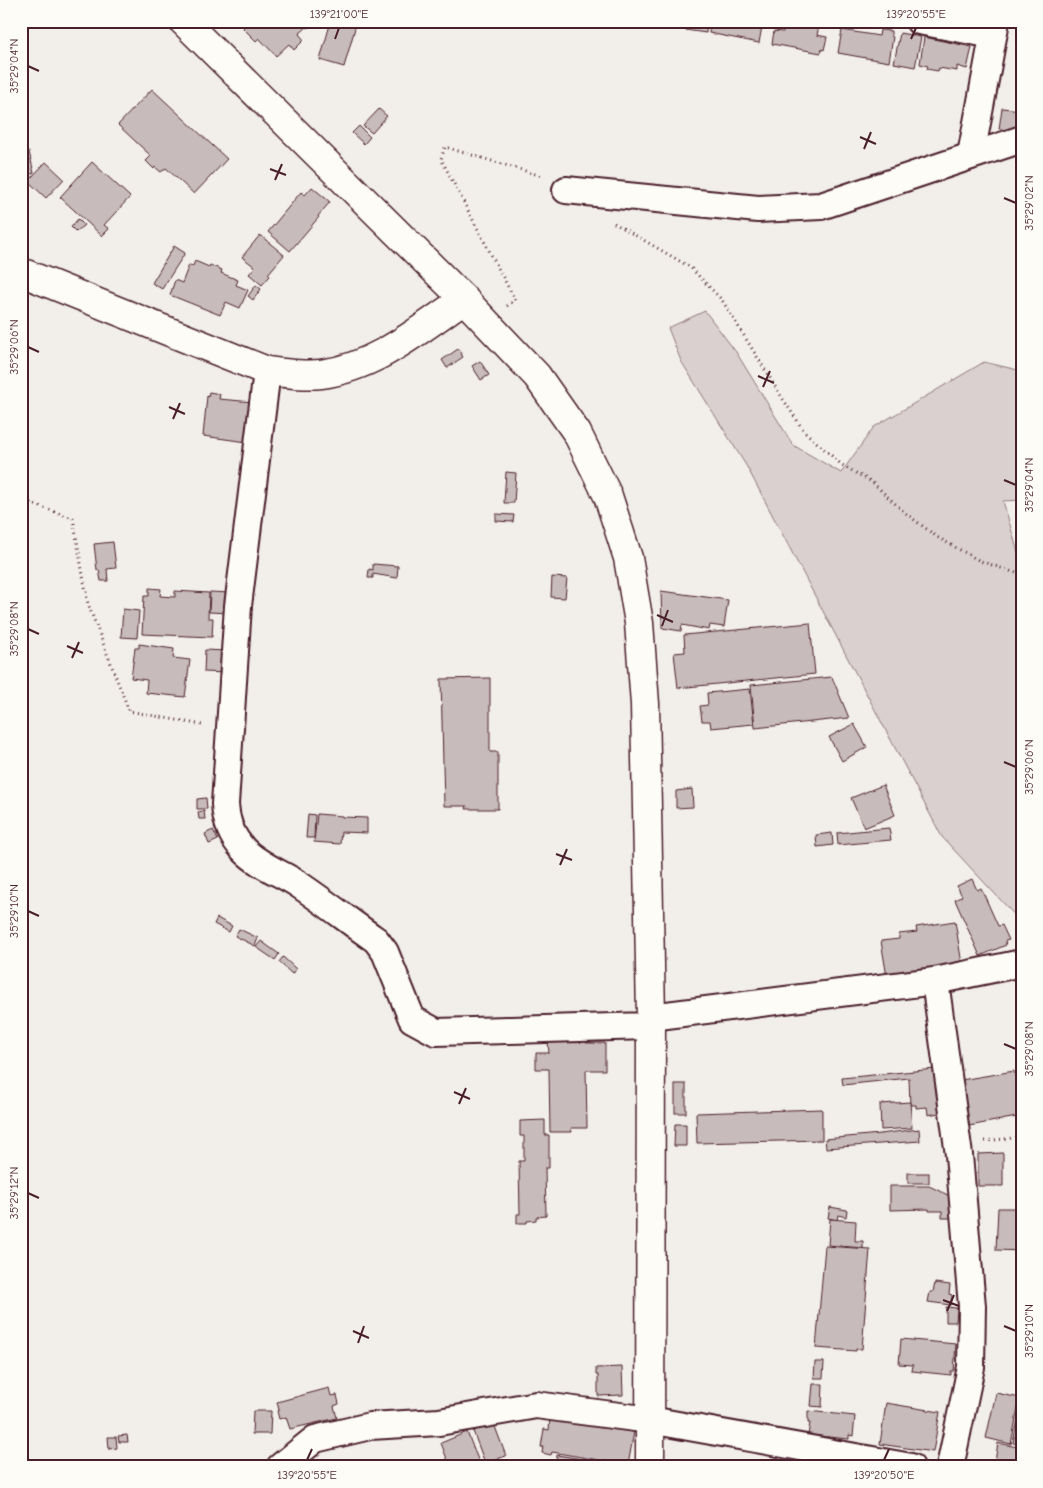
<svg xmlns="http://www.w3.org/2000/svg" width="1043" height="1488" viewBox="0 0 1043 1488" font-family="'Comic Neue',sans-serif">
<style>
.green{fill:#d9d0cf;stroke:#92787d}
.building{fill:#c8bbbb;stroke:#4a1f2b}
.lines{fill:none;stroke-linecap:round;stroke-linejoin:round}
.street-casing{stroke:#4a1f2b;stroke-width:30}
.secondary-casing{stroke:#4a1f2b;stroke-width:31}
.path{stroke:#4a1f2b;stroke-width:3;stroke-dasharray:1 4;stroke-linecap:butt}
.street{stroke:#fdfcf7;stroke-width:26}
.secondary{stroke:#fdfcf7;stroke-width:28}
.ticks{fill:none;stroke:#4a1f2b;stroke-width:2}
.neatline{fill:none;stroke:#4a1f2b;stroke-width:2}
.ticks-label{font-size:12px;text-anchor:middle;fill:#4a1f2b}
</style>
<rect width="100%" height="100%" fill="#f2efeb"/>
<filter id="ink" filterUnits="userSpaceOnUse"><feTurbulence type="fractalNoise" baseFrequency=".02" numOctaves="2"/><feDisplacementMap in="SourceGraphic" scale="10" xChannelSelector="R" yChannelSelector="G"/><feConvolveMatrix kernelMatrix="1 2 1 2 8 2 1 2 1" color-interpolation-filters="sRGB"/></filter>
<g filter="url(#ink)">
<!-- green -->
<path class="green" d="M705 311 736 352 793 445 841 473 874 427 984 362 1022 371V500L1003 501 1022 566V923L942 837 747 467 681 361 668 328Z"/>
<!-- building -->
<g class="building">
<path d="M250 21H316L308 28 307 27 299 34 304 40 294 50 289 44 276 56 259 38 256 41 243 28Z"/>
<path d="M331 21H357L344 67 320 60Z"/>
<path d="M658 21H707L706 33 658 26Z"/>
<path d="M711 21H763L759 43 709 33Z"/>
<path d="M764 21H782L780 30 763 27Z"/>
<path d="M785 21H820L817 35 827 37 824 50 822 49 821 53 772 44 774 31 783 32Z"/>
<path d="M842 30 879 36 880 30 891 31V36L893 37 889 62 838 53Z"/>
<path d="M900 33 921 37 915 67 894 63Z"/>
<path d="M924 37 972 47 967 69 957 66V71L939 68 938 71 927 69 928 66 920 64Z"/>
<path d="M1021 70H1022V107H1018L1021 96 1015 95Z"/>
<path d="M152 89 227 159 194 194 166 168 161 172 155 167 154 169 146 161 151 156 118 125Z"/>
<path d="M1002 108 1021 110 1019 131 999 129Z"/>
<path d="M379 109 387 116 372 133 363 126Z"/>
<path d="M359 126 370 137 364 144 352 133Z"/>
<path d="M29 152 34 173 21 177V154Z"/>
<path d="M46 162 64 179 46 198 28 181Z"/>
<path d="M92 162 130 197 104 225 109 229 102 236 60 197Z"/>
<path d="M312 187 330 202 318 216 319 217 290 251 268 232 301 192 305 195Z"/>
<path d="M78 219 84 225 76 232 71 227Z"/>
<path d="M260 235 284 255 268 274 270 276 262 285 249 274 255 267 242 257Z"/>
<path d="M174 246 185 253 162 289 152 283Z"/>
<path d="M195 261 209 267 210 265 222 270 221 273 238 280 236 285 248 290 240 308 226 302 220 315 170 295 175 280 182 283 189 265 193 266Z"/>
<path d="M256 285 261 289 253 300 248 296Z"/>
<path d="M458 349 463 357 447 368 442 360Z"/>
<path d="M480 361 489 375 481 380 472 366Z"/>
<path d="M209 392 220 394 219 399 253 402 247 442 203 436 207 396 208 397Z"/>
<path d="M506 472 516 473 514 503H504Z"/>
<path d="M496 514 514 515 513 522 496 521Z"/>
<path d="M113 542 116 568 107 569 108 581H101L99 570H97L94 544Z"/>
<path d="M373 564 398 566 397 578 373 574V578H368L369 569 373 570Z"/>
<path d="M552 577 567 578 565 598 551 597Z"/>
<path d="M149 588 161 589 160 596 175 597V591L209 593 208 618H213L212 637 142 634 144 596H149Z"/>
<path d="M661 591 728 600 724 627 710 625 709 630 682 625 681 631 662 628Z"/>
<path d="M210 592 231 593 229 613 209 612Z"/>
<path d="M123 609 139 611 137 638 121 637Z"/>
<path d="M810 623 815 674 678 688 674 653 685 652 684 635Z"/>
<path d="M139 644 174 649 173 658 190 660 185 697 146 693 147 680 131 678 135 648H139Z"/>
<path d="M205 650 226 651 225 673 204 672Z"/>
<path d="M832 677 849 718 755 728 751 685Z"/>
<path d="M490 678V752H498V809H466L467 806H444L441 679Z"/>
<path d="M750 689 754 724 711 728 710 721H702L700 706 708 705 707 693Z"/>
<path d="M854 724 867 747 842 761 829 737Z"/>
<path d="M883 785 895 815 864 828 851 798Z"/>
<path d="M692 789 693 807 676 808V791Z"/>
<path d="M206 798 207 809H197V799Z"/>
<path d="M204 811 205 819H199L198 812Z"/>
<path d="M308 814 315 815 314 838H306Z"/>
<path d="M317 814 342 816V817L367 818V833L341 832 340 844 314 842Z"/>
<path d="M889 828 891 840 838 845 837 833Z"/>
<path d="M213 830 218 840 209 844 205 834Z"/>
<path d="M832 833 833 845 817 847 816 835Z"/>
<path d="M972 879 977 890 981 888 998 926 1002 925 1009 940 1005 941 1006 945 980 956 955 900 962 896 957 886Z"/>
<path d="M217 918 232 926 229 932 214 924Z"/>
<path d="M955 921 962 964 902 973 887 977 881 941 899 939V934L917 932 916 927Z"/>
<path d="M239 929 258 938 255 946 235 936Z"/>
<path d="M261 941 279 954 275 960 256 947Z"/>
<path d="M283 957 296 969 292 974 279 962Z"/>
<path d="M548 1041H586V1043H605V1070H586L587 1128H571L572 1132H550L549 1069H536V1053H549Z"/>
<path d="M935 1069 939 1113 928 1115 927 1107 916 1108V1105H910L909 1078 843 1085 842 1078Z"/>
<path d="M1014 1071 1022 1109V1116L969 1126 961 1080Z"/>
<rect x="675" y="1084" width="11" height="29"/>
<path d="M910 1102 912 1128 881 1130 880 1104Z"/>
<path d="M822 1109V1140L697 1143 696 1113Z"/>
<path d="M545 1120V1135H549V1168H545L546 1216 536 1217V1220L527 1221V1223H517V1214H520L519 1161H524V1136H520V1121Z"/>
<path d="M675 1124H686V1146H674Z"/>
<path d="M919 1129 920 1141 826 1148 825 1139 880 1134Z"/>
<path d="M1003 1153V1186H978V1154Z"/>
<rect x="908" y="1173" width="21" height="10"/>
<path d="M890 1186H929L950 1196 951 1218H942V1211H929V1209L890 1210Z"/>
<path d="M830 1207 847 1210 846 1217 838 1215 837 1220 828 1218Z"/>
<path d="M998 1208H1022V1251L996 1250Z"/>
<path d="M830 1219 856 1221 855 1241H863V1248L828 1245Z"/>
<path d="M825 1246 870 1249 862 1349H856V1351L816 1348Z"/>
<path d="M935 1283 950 1285 949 1294 952 1295 951 1305 928 1302 930 1292H933Z"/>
<path d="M946 1307 957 1308 956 1322H946Z"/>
<path d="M901 1339 956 1344 954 1371H951V1375L912 1371 913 1365 899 1364Z"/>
<path d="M815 1362H824L823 1378H814Z"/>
<path d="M622 1367 623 1395 598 1396V1375H596V1368Z"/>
<path d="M813 1384H823L822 1407 811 1406Z"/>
<path d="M329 1388 331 1396 337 1395 339 1404 334 1406 337 1418 290 1429 286 1417 279 1419 277 1411 279 1410 277 1402Z"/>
<path d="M996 1393 1020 1398 1011 1444 986 1438Z"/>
<path d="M1022 1399V1445L1013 1443Z"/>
<path d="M886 1403 940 1412 933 1452 880 1444Z"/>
<path d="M253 1411H271L270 1434H252Z"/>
<path d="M808 1411 855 1416 853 1436 849 1435V1439L808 1435 810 1423H808Z"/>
<path d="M550 1418 634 1432 628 1465 552 1452 551 1455 542 1453 543 1447H541L544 1429 549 1430Z"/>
<path d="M494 1424 506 1456 485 1463 473 1431Z"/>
<path d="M467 1432 481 1467H450L441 1443Z"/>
<path d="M127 1435 128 1442H119L118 1436Z"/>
<path d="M108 1437H116L117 1448 109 1449Z"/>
<path d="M998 1443 1022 1448V1467H994Z"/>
<path d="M557 1455 588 1460 587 1467H556Z"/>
<path d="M591 1461 615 1465V1467H589Z"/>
<path d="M390 1462V1466L403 1465V1467H364L363 1466Z"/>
</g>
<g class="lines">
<defs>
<g id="street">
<path d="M919 21 993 35"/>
<path d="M971 155 996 21"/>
<path d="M566 190 758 209 821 206 1022 139"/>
<path d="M267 371 238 606 225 804C226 822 231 836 243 849 258 865 281 873 298 884 325 902 350 922 376 940L385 952 412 1019 436 1032 648 1026 651 1017 935 981 1022 963"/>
<path d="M935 981 959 1155 972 1306 971 1367 950 1467"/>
<path d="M280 1467 315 1439 370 1426 439 1422 536 1405 650 1420 911 1467"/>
</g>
<g id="secondary">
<path d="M183 21 464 299 537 376 577 433 608 496 628 558 639 623 645 704 651 1017 650 1467"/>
<path d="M21 272 267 371C285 373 303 376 321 374 376 367 420 329 464 299"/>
</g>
</defs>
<!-- street casing -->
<use href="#street" class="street-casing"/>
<!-- secondary casing -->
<use href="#secondary" class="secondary-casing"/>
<!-- path -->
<g class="path">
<path d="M614 223 690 267 722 300 783 399 804 431 842 465 872 482 903 511 937 537 980 561 1022 575"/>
<path d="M507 306 515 300 441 159 445 147 542 176"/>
<path d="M21 500 73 518 88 604 129 711 202 725"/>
<path d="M985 1141 1022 1137"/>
</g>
<!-- street -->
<use href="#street" class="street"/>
<!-- secondary -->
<use href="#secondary" class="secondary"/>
</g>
</g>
<!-- ticks -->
<path class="ticks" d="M335 39 339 28M911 39 916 28M28 66 39 71M860 137 876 144M864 149 871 132M270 169 286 175M275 180 282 164M1004 198 1016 203M28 347 39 352M758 376 774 383M763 387 770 371M169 407 185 414M173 419 180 403M1004 480 1016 485M657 615 673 622M662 626 668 610M28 629 39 634M67 646 83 653M72 658 79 642M1004 762 1016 767M556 854 572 860M560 865 567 849M28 911 39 916M1004 1044 1016 1049M454 1092 470 1099M459 1104 466 1088M28 1193 39 1198M943 1300 959 1306M947 1311 954 1295M1004 1326 1016 1331M353 1331 369 1338M358 1343 364 1326M307 1460 312 1449M884 1460 889 1449"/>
<!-- margin -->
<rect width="1043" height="1488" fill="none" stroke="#fdfcf7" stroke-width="55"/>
<rect x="28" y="28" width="988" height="1432" class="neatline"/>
<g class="ticks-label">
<text x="339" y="18">139°21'00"E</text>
<text x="916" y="18">139°20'55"E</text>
<text transform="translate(14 66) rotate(-90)" y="4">35°29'04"N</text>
<text transform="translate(1029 203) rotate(-90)" y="4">35°29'02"N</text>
<text transform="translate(14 347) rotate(-90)" y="4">35°29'06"N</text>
<text transform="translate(1029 485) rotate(-90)" y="4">35°29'04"N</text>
<text transform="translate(14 629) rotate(-90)" y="4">35°29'08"N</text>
<text transform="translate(1029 767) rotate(-90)" y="4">35°29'06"N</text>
<text transform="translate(14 911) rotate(-90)" y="4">35°29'10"N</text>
<text transform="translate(1029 1049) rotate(-90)" y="4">35°29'08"N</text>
<text transform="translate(14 1193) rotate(-90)" y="4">35°29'12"N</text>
<text transform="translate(1029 1331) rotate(-90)" y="4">35°29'10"N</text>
<text x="307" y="1479">139°20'55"E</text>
<text x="884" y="1479">139°20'50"E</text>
</g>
</svg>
